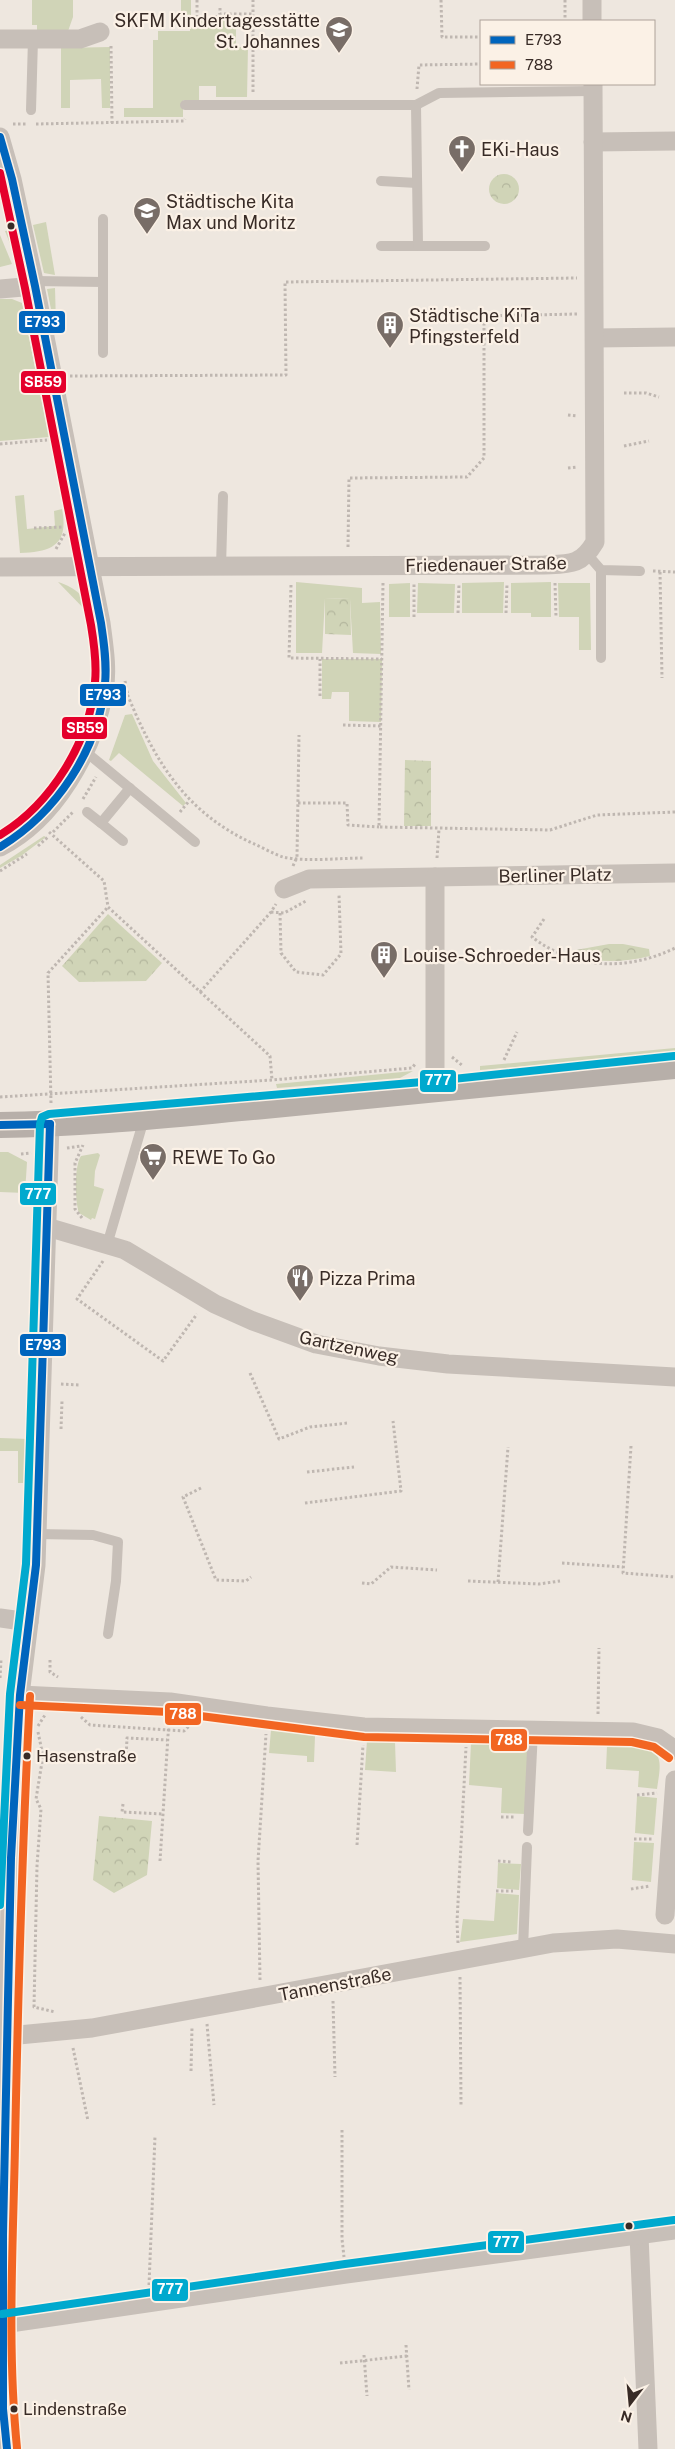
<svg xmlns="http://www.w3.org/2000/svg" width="675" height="2449" viewBox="0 0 675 2449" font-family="'Public Sans',sans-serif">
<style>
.green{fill:#d0d4b7}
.park{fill:url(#park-crowns)}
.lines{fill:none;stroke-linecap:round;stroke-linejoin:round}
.path{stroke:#bfb7b1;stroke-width:3;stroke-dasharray:2.5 2.5;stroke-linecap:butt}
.lane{stroke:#c7bfb8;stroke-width:10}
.street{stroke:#c7bfb8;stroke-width:19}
.secondary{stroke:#b7afa9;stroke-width:26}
.bus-1-casing{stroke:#fbf1e6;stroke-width:11}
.bus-2-casing{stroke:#fbf1e6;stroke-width:11}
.bus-3-casing{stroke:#fbf1e6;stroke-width:11}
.bus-4-casing{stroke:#fbf1e6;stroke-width:11}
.bus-1{stroke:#0065bd;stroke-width:8}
.bus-2{stroke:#f26522;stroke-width:8}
.bus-3{stroke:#00a9ce;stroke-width:8}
.bus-4{stroke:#e4002b;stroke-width:8}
.bus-dot{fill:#382b26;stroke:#fbf1e6;stroke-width:2}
.labels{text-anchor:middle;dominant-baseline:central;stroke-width:4.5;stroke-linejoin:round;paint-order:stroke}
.bus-label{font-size:17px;fill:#382b26;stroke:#fbf1e6;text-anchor:start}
.poi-label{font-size:18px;fill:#382b26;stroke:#fbf1e6;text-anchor:start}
.street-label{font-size:18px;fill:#382b26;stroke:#fbf1e6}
.line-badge{stroke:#fbf1e6;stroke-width:2}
.badge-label{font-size:14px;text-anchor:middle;font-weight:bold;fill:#fff}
</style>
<defs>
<pattern id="park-crowns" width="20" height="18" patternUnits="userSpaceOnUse" patternTransform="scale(1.25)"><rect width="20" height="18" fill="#d0d4b7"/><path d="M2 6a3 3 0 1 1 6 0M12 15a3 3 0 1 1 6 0" fill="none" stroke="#b3b69d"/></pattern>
</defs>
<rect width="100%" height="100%" fill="#eee7df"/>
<!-- green -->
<g class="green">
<path d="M32 0H73V17L67 34H37V25H32Z"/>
<rect x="181" y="0" width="10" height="16"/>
<path d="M190 19H236V47H248L247 97H216V86H199V100H183V117H124V108H153V40H158V31H190Z"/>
<path d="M110 47V108H102L101 79 70 80V108H61V48Z"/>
<path d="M46 222 55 275 44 273 33 225Z"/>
<path d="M13 230 19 258 16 259 5 231Z"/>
<path d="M0 235 12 264 0 267Z"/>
<path d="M55 288 56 324H54L47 289Z"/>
<path d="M0 299H12L22 303 49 437 0 441Z"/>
<path d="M24 495 27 529 55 526 54 511 62 509C69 545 52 552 20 553L15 496Z"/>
<path d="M58 582C75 587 88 598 91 616Z"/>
<path d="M296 582 362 588V603L380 602 381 654 353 653 350 599 325 598 322 653H296Z"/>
<path d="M504 582 503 613H462V583Z"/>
<path d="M551 582V617H531V613H511V583Z"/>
<path d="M410 583V617H389V584Z"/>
<path d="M418 583 455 584 454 613H417Z"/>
<path d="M558 583H590L591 650H579V617H559Z"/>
<path d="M322 659H382L381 722 349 721V692H332L331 699H322Z"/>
<path d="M132 714 153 761 186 803 183 806 119 753 111 761 109 760 125 715Z"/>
<path d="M44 836 46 837 21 856 0 868V865Z"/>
<path d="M675 1048V1054L480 1070V1066Z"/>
<path d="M413 1071 400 1078 277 1088 276 1084Z"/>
<path d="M0 1152H8L27 1162 25 1193 0 1192Z"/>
<path d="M98 1153 100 1155 95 1171 94 1186 104 1189 95 1219 92 1218 91 1220 79 1213C75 1201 74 1166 81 1156Z"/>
<path d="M0 1438 29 1439V1483H18V1451H0Z"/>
<path d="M271 1730 315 1736 314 1762H307V1756L269 1753Z"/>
<path d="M367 1740 395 1742 396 1772 365 1770Z"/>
<path d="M471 1743 528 1745 525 1814 501 1813 502 1788 469 1785Z"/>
<path d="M607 1746C621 1746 655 1742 659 1760 661 1769 658 1780 657 1789L638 1787 639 1771 606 1769Z"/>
<path d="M637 1796 657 1798 654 1835 635 1833Z"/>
<path d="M634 1842 654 1843 651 1882 632 1880Z"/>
<path d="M498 1863 521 1864 519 1890 497 1888Z"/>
<path d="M496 1893 519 1895 517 1934 460 1942 463 1919 494 1921Z"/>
</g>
<!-- park -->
<g class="park">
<circle cx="504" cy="189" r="15"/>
<path d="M325 598 350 599 351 635 325 634Z"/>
<path d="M405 760 431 761V826H404Z"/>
<path d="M108 914 162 963 146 981 79 982 62 966Z"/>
<path d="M609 944H623L649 949 650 956C625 962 602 963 577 957L576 950Z"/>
<path d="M99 1816 152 1821 147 1875 114 1893 93 1880Z"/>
</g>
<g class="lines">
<!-- path -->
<g class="path">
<path d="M197 0V17H216L220 14"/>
<path d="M441 0 442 37H481"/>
<path d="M565 0V21"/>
<path d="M220 8V14H253"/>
<path d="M111 46 112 123"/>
<path d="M417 89 419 65 481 64"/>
<path d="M253 92V0"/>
<path d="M13 124H27"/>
<path d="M36 124 184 121 185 119"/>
<path d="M70 376 286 375 285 282 577 278"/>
<path d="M624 393H646L659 397"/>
<path d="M568 415 577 416"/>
<path d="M0 444 47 440"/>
<path d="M624 446 649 441"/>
<path d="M568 468 577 467"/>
<path d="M34 528 64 527"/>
<path d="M348 547 349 478 467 477 484 458V316L577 314"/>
<path d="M56 549 65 533"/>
<path d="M653 571 675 572"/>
<path d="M660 572 662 678"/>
<path d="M383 583 379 827 550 830 597 815 675 812"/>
<path d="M555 583 556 617"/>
<path d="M291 585 289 658 382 659"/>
<path d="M458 613 459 584"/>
<path d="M506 613 507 584"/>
<path d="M414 617V582"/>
<path d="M125 681 128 696"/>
<path d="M122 694 128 696C155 761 185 812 252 843 262 847 273 854 283 857 304 862 341 858 363 858"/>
<path d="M320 696V659"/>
<path d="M343 725 381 726"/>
<path d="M83 799 96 777"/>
<path d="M298 803H347L348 825 379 827"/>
<path d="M180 812 189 801"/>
<path d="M49 832 104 881 108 907 270 1056 272 1080"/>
<path d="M53 832 73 812"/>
<path d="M38 846 48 837"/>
<path d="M437 858 439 829"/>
<path d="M293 866 297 857 299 735"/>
<path d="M0 871 27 854"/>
<path d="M271 912 284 913 306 901"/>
<path d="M280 913 281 953 296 972 323 975 341 954 339 895"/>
<path d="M544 919 532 937C575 970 628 971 675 948"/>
<path d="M200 992 271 912 276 904"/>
<path d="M452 1057 463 1066"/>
<path d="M504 1060 517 1032"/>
<path d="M0 1097 272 1080 412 1068 416 1063"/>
<path d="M51 1103 48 973 108 907"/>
<path d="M67 1148 81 1146"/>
<path d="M21 1154 31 1153"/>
<path d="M82 1218 75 1209V1163L83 1145"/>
<path d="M103 1261 77 1299 163 1361 197 1314"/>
<path d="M250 1373 279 1439 310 1427 348 1423"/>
<path d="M61 1384 80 1385"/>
<path d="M61 1429 62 1401"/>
<path d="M631 1446 623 1573 675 1577"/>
<path d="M307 1472 354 1467"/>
<path d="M201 1488 183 1497 216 1580 246 1581 251 1577"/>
<path d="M305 1503 401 1491 393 1421"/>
<path d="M562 1563 623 1567"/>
<path d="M468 1581 539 1584 560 1581"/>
<path d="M498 1582 508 1447"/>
<path d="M362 1583 371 1584 391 1567 437 1570"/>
<path d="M50 1660V1672L58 1677"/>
<path d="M0 1678 1 1660"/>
<path d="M598 1714 599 1648"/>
<path d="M81 1717 90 1725 184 1731 191 1724"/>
<path d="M38 1726 45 1715"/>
<path d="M38 1732 43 1756 36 1799 41 1809 37 1866 34 2007 55 2012"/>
<path d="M126 1759 127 1738 167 1740"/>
<path d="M637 1795 657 1793"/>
<path d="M123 1804 122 1812 163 1814"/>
<path d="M501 1817H515"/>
<path d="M634 1839H654"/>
<path d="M357 1845 363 1745"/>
<path d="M160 1861 169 1720"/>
<path d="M498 1861 512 1862"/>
<path d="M631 1889 650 1886"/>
<path d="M496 1891H513"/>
<path d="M458 1943 457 1922 466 1747"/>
<path d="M460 1977 461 2105"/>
<path d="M260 1980 258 1861 266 1734"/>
<path d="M333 2001 335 2077"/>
<path d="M207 2024 214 2105"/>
<path d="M73 2048 88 2121"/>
<path d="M191 2071 192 2027"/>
<path d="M342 2130V2239L344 2257"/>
<path d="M149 2285 155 2136"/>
<path d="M406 2345 409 2390"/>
<path d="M364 2355 367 2396"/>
<path d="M340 2363 407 2356"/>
</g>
<!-- lane -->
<g class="lane">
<path d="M185 105H416L439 93 593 91"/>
<path d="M31 110 33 39"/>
<path d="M381 181 417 183"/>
<path d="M103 219V282"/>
<path d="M381 246H418L416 105"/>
<path d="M418 246H485"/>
<path d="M34 281 103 282V353"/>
<path d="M588 555 601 570 640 571"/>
<path d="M221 567 223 496"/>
<path d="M601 570V658"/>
<path d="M86 752 195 842"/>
<path d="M87 812 101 823"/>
<path d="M123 841 101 823 130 788"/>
<path d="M107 1245 144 1119"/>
<path d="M37 1534 93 1535 118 1542 116 1581 108 1634"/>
<path d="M528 1831 533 1731"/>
<path d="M523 1949 527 1847"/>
</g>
<!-- street -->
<g class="street">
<path d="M592 0V21"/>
<path d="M0 39H80L100 32"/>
<path d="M0 137 12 179 35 286 101 623C104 646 108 670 104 692 93 751 55 819 0 847"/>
<path d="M593 142 675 141"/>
<path d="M0 289 35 286"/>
<path d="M595 338 675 337"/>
<path d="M0 567 544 565C569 564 581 566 595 542L593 84"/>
<path d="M284 889 309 879 675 873"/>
<path d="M435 1091V877"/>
<path d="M47 1227 125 1250 215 1304 253 1321 316 1344 379 1356 448 1364 675 1377"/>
<path d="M0 1618 29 1622"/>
<path d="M20 1695 170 1702 267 1716 364 1727 633 1732 658 1738 675 1750"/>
<path d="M665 1915 675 1780"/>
<path d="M8 2036 92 2028 553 1943 617 1939 675 1944"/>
<path d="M639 2235 648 2449"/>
<path d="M3 2324 346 2274 675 2230"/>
<path d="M7 2449 3 2409V2235L11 1858 20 1695 36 1565 50 1124"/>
</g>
<!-- secondary -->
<path class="secondary" d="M0 1125C88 1124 176 1114 264 1106 401 1093 538 1080 675 1066"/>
<defs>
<g id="bus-1">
<path d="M0 137 12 179 35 286 101 623C104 643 107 664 105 684 98 751 56 813 0 847"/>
<path d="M0 1125 50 1124"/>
<path d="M7 2449 3 2409V2235L11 1858 20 1695 36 1565 50 1124"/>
</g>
<g id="bus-2">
<path d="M20 1705 169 1712 364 1737 632 1742 654 1747 669 1758"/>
<path d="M17 2448C7 2348 13 2246 15 2146 18 1995 22 1846 30 1696"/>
</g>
<g id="bus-3">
<path d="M0 1905 10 1694 26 1564 40 1124 42 1117 49 1114 434 1081 674 1056"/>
<path d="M2 2314 345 2264 674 2220"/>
</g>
<path id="bus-4" d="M0 173 25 288 91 625C94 643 97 663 95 682 90 742 51 804 0 835"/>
</defs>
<!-- bus-1 casing -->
<use href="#bus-1" class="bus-1-casing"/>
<!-- bus-2 casing -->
<use href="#bus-2" class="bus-2-casing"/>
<!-- bus-3 casing -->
<use href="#bus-3" class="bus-3-casing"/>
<!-- bus-4 casing -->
<use href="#bus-4" class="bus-4-casing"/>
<!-- bus-1 -->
<use href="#bus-1" class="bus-1"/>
<!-- bus-2 -->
<use href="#bus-2" class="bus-2"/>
<!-- bus-3 -->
<use href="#bus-3" class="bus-3"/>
<!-- bus-4 -->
<use href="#bus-4" class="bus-4"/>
</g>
<!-- icons -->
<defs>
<symbol id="school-pin" viewBox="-11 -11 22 30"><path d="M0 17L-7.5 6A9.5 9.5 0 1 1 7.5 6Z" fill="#786d67" stroke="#fbf1e6"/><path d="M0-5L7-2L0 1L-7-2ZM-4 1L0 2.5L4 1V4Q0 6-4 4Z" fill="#fff"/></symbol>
<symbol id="church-pin" viewBox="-11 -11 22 30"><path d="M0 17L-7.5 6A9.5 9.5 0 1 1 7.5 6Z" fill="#786d67" stroke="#fbf1e6"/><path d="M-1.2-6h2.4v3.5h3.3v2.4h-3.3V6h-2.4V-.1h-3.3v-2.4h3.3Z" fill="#fff"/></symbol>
<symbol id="building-pin" viewBox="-11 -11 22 30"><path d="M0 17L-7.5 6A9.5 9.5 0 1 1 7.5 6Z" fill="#786d67" stroke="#fbf1e6"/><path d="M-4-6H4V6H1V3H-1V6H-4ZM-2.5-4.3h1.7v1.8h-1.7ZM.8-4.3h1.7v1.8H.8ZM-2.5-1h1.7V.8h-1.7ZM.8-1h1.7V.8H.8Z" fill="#fff"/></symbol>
<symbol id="supermarket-pin" viewBox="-11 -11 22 30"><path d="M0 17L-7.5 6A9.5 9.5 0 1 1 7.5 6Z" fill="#786d67" stroke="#fbf1e6"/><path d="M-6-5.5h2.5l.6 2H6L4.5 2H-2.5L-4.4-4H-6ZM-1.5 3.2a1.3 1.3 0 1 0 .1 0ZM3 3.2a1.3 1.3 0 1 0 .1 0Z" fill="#fff"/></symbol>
<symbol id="restaurant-pin" viewBox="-11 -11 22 30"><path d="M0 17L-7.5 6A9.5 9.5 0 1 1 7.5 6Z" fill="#786d67" stroke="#fbf1e6"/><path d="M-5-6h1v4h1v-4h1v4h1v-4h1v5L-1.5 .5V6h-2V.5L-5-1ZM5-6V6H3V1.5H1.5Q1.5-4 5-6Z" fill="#fff"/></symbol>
</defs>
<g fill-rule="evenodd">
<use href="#school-pin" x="323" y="14" width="32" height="43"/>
<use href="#church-pin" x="446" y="133" width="32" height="43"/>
<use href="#school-pin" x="131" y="195" width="32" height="43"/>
<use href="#building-pin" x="374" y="309" width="32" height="43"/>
<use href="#building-pin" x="368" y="939" width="32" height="43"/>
<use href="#supermarket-pin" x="137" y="1141" width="32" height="43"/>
<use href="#restaurant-pin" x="284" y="1262" width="32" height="43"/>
</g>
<!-- markers -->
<g class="bus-dot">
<circle cx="11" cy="226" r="4.5"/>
<circle cx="27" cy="1756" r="4.5"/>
<circle cx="629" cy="2226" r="4.5"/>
<circle cx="14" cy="2409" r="4.5"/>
</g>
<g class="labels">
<!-- bus labels -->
<g class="bus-label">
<text x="36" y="1756">Hasenstraße</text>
<text x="23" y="2409">Lindenstraße</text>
</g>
<!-- poi labels -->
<g class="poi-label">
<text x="320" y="20" text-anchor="end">SKFM Kindertagesstätte<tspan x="320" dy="21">St. Johannes</tspan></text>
<text x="481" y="149">EKi-Haus</text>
<text x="166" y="201">Städtische Kita<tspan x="166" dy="21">Max und Moritz</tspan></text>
<text x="409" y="315">Städtische KiTa<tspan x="409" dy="21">Pfingsterfeld</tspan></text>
<text x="403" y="955">Louise-Schroeder-Haus</text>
<text x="172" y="1157">REWE To Go</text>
<text x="319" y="1278">Pizza Prima</text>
</g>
<!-- street labels -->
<g class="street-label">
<text transform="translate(486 564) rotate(-1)">Friedenauer Straße</text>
<text transform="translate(555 875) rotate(-1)">Berliner Platz</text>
<text transform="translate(349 1347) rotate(12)">Gartzenweg</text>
<text transform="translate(335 1984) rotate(-11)">Tannenstraße</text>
</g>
</g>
<g class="line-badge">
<rect x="18" y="310" width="48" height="24" rx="5" fill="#0065bd"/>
<rect x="20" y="370" width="47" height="24" rx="5" fill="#e4002b"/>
<rect x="79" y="683" width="48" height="24" rx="5" fill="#0065bd"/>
<rect x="61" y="716" width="47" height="24" rx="5" fill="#e4002b"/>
<rect x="419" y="1069" width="38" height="24" rx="5" fill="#00a9ce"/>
<rect x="19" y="1182" width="38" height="24" rx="5" fill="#00a9ce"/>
<rect x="19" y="1333" width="48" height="24" rx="5" fill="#0065bd"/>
<rect x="164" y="1702" width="38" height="24" rx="5" fill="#f26522"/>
<rect x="490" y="1728" width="38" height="24" rx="5" fill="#f26522"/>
<rect x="487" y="2230" width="38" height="24" rx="5" fill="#00a9ce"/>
<rect x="151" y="2278" width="38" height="24" rx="5" fill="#00a9ce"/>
</g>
<g class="badge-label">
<text x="42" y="327">E793</text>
<text x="43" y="387">SB59</text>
<text x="103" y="700">E793</text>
<text x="85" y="733">SB59</text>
<text x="438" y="1085">777</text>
<text x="38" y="1199">777</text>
<text x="43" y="1350">E793</text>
<text x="183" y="1719">788</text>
<text x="509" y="1745">788</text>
<text x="506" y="2247">777</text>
<text x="170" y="2294">777</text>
</g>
<!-- legend -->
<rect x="480" y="20" width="175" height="65" fill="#fbf1e6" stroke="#ada299"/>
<rect x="490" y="36" width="25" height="8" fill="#0065bd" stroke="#ada299"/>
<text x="525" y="45" font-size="15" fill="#382b26">E793</text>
<rect x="490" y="61" width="25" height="8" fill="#f26522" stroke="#ada299"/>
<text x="525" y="70" font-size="15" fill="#382b26">788</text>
<!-- north arrow -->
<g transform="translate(630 2404) rotate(196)" stroke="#fbf1e6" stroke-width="4" paint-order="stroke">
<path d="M0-4L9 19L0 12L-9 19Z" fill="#382b26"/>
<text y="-8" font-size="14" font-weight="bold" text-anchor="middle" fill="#382b26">N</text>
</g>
</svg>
